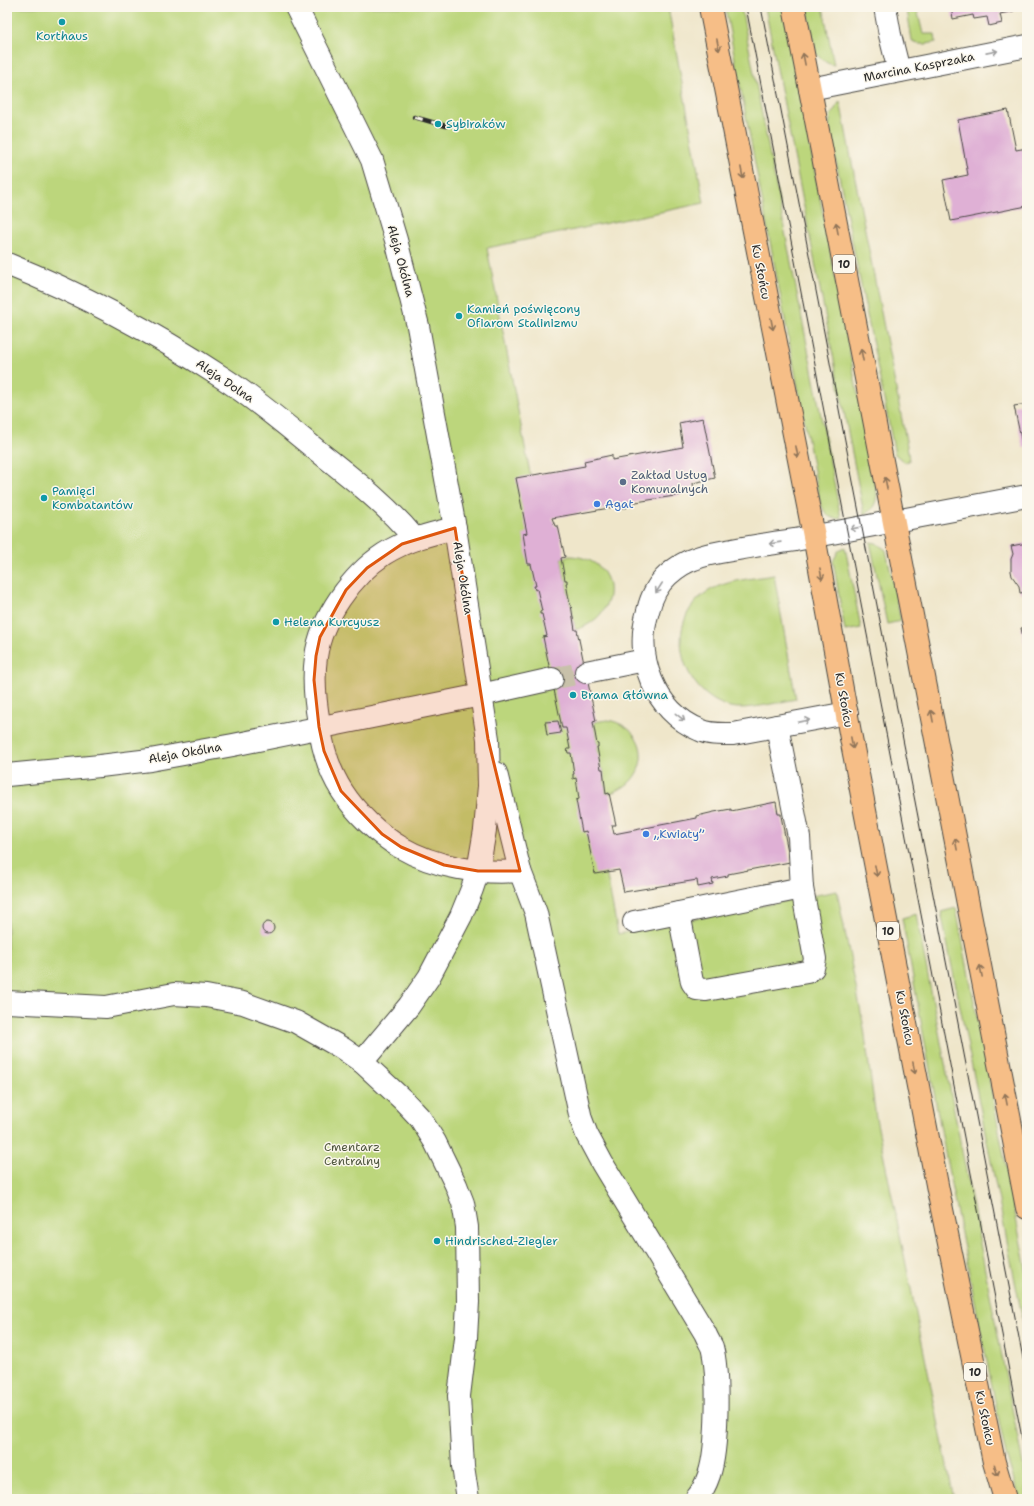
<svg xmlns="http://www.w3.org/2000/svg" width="1034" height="1506" viewBox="0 0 1034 1506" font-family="'Shantell Sans',sans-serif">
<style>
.green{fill:#bcd67c;stroke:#748054}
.building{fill:#dfb0d5}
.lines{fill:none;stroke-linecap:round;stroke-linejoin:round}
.minor-tunnel{stroke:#c8c1aa;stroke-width:22;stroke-dasharray:22 11;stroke-linecap:butt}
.minor-casing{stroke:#484743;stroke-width:24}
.major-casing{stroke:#484743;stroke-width:24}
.minor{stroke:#fff;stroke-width:22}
.major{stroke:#f6be87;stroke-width:22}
.tram{stroke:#2b2b2b;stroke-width:1}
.rail-casing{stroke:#2b2b2b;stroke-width:4.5}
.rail{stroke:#fbf7ec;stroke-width:3;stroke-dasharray:9;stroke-linecap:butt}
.oneway{stroke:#907459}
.oneway2{stroke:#a0a0a0}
.marked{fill:#df570e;fill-opacity:0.2;stroke:#df570e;stroke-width:3;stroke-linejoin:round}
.culture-dot{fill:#0f9aa8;stroke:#fbf7ec;stroke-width:1.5}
.service-dot{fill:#5c6f8a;stroke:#fbf7ec;stroke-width:1.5}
.shop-dot{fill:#3f7fe0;stroke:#fbf7ec;stroke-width:1.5}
.labels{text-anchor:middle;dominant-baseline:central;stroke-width:3;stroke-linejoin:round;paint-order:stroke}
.shield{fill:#fbf7ec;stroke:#696865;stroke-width:1}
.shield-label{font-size:11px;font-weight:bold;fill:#2b2b2b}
.culture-label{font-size:12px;fill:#0d838f;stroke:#fbf7ec;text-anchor:start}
.street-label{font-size:12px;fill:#2b2b2b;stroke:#fbf7ec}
.service-label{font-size:12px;fill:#4e5e75;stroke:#fbf7ec;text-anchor:start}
.shop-label{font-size:12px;fill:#366cbe;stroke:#fbf7ec;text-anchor:start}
.park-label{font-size:12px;fill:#4f563f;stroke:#fbf7ec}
</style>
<rect width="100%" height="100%" fill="#fbf7ec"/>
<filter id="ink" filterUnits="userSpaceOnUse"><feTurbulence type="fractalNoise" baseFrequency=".025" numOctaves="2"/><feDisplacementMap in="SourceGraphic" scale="8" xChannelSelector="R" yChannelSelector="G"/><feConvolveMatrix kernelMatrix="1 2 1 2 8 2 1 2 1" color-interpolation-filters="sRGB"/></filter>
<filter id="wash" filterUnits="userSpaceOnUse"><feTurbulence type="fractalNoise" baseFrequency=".012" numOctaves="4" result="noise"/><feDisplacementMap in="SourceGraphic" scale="16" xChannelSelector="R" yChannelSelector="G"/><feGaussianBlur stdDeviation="0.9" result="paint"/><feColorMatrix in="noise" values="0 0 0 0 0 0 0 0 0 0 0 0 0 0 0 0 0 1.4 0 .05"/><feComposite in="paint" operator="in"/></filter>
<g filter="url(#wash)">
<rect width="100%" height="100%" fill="#efe6ca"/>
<!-- green -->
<g class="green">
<path d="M7 7H668L704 203 487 248 618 934 837 891 864 1028 876 1118 954 1499H7Z"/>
<path d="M725 7H741L841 518C829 521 824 512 820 502Z"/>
<path d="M765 7H783L877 494C876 504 873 510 864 514Z"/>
<path d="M807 7H823L834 65 827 63 816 54Z"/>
<path d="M917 9 923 34H935L936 42C928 44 922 45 914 43L912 40 907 10Z"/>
<path d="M840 101 908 451 909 461 904 462 895 454 829 126 831 115Z"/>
<path d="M870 542 876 543 886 550 901 621 887 624Z"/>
<path d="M845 547 861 628 845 631 833 561 839 550Z"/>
<path d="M570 556C620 558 623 616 575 630L571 605H570L566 583H567V580H565L561 558Z"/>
<path d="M774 575 796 699C779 702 746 711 730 707 682 694 662 626 704 594 723 580 751 579 774 575Z"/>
<path d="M608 720C654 729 651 785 606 794L603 769H601L597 747H598V744H597L593 722Z"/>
<path d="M956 908 1027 1275V1341L941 912Z"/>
<path d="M916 914 1027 1485V1499H1020L1006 1455 950 1179 902 918Z"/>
</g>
<g id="blocks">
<!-- building -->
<g class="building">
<path d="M951 7H1013L1014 11 1000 14 1002 23 989 26 987 17 974 19 973 15 953 19Z"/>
<path d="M1008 110 1016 150 1027 148V206L951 221 943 180 968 175 958 120Z"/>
<path d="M1027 404V447L1023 448 1014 406Z"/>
<path d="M703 418 715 478 693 483 694 491 681 494V495L636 502 626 508 615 507 552 518 555 526H558L565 557 561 558 565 580H567V583H566L570 605H571L575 630H577L596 721 593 722 597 744H598V747H597L601 769H603L606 794 609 793 616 825H612L614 834 697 818V816L714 812 731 809V811L776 802 778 814H781V816L790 862 728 874V876L712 879 713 884 698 887 697 880 624 892 619 870 595 874 586 831 582 832 576 800 579 799 576 778 573 779V774H574L571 753H568L567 749H570L566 728H562L543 637 547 636 542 614H540V611H542L537 589 535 590 534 586H536L531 564H528L523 534 527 533 516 478 585 466 584 461 612 455V460L683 447 679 423Z"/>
<path d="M1027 543V592L1020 593 1019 586 1012 576 1011 571V559L1013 554 1011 546Z"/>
<path d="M1027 627V646L1025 647 1021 628Z"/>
<path d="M558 721 561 733 547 735 545 722Z"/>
<circle cx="268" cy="928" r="6"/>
</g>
</g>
</g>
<g filter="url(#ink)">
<use href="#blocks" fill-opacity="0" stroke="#484743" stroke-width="1"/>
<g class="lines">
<!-- minor-tunnel -->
<path class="minor-tunnel" d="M552 679 586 672"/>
<defs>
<g id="minor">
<path d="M296 7 372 160 396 240 418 326 455 528 488 739 489 786 485 830 478 871 472 889 461 916 429 977 409 1006 362 1062"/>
<path d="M885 7 890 35 899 71"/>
<path d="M810 89 1027 46"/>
<path d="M7 264C82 294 156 334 223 378 257 400 288 427 319 452 353 479 387 505 415 539"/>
<path d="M455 528C430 534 406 540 384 554 352 575 321 618 316 657 313 679 315 701 319 723 322 746 329 771 342 791 356 813 378 834 400 847 436 868 480 874 520 871"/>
<path d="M586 672 645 660"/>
<path d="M847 713 733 734C722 734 710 735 700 730 654 711 634 657 648 611 651 598 658 584 668 575 676 568 684 562 694 559 706 554 719 552 732 550 753 546 774 543 795 540 872 525 950 511 1027 496"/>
<path d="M496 773 520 871 536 913 581 1119 587 1135 602 1163 705 1333C707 1338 710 1343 712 1347 719 1373 718 1449 709 1475 706 1484 702 1492 696 1499"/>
<path d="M7 775 100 766 150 760 233 745 481 695 552 679"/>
<path d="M679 913 692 982 697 989 706 990 807 972 813 968 815 959 802 888 799 837 777 726"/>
<path d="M634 922 802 888"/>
<path d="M7 1002 106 1007 174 994 206 996 243 1003 296 1022 342 1048 362 1062 403 1100 420 1118 435 1142 456 1185 463 1203 467 1227 468 1302 466 1338 459 1396 463 1466 468 1499"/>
</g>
<g id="major">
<path d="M710 7 814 536 851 738 938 1190 994 1462 1005 1499"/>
<path d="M794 7 1027 1208"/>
</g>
</defs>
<!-- minor casing -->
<use href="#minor" class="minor-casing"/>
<!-- major casing -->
<use href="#major" class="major-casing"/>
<!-- minor -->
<use href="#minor" class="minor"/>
<!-- major -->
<use href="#major" class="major"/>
<!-- tram -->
<g class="tram">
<path d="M746 7 1027 1464"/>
<path d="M761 7 1027 1379"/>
</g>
<defs>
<path id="rail" d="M414 117 446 126"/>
</defs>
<!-- rail casing -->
<use href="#rail" class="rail-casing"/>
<!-- rail -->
<use href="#rail" class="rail"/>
</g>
<!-- one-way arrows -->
<defs><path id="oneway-shaft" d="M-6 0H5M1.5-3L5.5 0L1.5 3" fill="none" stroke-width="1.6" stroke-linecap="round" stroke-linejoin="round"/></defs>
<g class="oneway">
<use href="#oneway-shaft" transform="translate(718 45) rotate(79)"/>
<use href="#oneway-shaft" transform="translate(804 59) rotate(-101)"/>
<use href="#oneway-shaft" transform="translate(742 173) rotate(79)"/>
<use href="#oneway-shaft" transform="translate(837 228) rotate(-101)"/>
<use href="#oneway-shaft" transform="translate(772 324) rotate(79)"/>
<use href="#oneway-shaft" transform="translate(862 355) rotate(-101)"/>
<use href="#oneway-shaft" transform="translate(797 452) rotate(79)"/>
<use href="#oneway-shaft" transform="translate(886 483) rotate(-101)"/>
<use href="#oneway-shaft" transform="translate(821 574) rotate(80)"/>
<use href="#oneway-shaft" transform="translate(932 716) rotate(-101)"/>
<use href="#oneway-shaft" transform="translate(852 743) rotate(79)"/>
<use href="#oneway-shaft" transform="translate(956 844) rotate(-101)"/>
<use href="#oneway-shaft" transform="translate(876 871) rotate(79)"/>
<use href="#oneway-shaft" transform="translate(981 971) rotate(-101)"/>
<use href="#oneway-shaft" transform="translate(914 1068) rotate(79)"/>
<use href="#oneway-shaft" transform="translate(1006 1099) rotate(-101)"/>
<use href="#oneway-shaft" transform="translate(996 1470) rotate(74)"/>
</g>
<g class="oneway2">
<use href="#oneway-shaft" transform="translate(992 52) rotate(-11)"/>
<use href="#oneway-shaft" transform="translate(856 528) rotate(169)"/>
<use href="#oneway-shaft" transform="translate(775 543) rotate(172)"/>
<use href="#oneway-shaft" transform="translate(659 588) rotate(123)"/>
<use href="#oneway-shaft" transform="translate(680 717) rotate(38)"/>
<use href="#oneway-shaft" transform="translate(804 721) rotate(-12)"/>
</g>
</g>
<!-- marked area -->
<path class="marked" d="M455 528 488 739 520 871H478L444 865 401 847 382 834 341 791 324 751 319 727 314 680 316 656 320 637 346 590 367 568 402 544Z"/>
<!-- markers -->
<g class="culture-dot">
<circle cx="62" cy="22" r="4"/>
<circle cx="438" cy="124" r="4"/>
<circle cx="459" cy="316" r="4"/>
<circle cx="44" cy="498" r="4"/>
<circle cx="276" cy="622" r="4"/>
<circle cx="573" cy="695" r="4"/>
<circle cx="437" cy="1241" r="4"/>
</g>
<circle class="service-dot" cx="623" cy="482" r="4"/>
<g class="shop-dot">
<circle cx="597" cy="504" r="4"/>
<circle cx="646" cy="834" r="4"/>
</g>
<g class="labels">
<!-- shield labels -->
<g class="shield">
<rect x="833" y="255" width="22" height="18" rx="3"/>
<rect x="877" y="922" width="22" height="18" rx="3"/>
<rect x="964" y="1363" width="22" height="18" rx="3"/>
</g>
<g class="shield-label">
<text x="844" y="264">10</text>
<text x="888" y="931">10</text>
<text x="975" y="1372">10</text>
</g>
<!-- culture labels -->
<g class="culture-label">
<text x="62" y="36" text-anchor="middle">Korthaus</text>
<text x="446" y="124">Sybiraków</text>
<text x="467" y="309">Kamień poświęcony<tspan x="467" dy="14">Ofiarom Stalinizmu</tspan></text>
<text x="52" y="491">Pamięci<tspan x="52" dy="14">Kombatantów</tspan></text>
<text x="284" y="622">Helena Kurcyusz</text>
<text x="581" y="695">Brama Główna</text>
<text x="445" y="1241">Hindrisched-Ziegler</text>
</g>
<!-- street labels -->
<g class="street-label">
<text transform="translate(919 67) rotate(-11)">Marcina Kasprzaka</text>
<text transform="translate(401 261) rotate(75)">Aleja Okólna</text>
<text transform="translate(761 272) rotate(79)">Ku Słońcu</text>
<text transform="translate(225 381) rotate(34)">Aleja Dolna</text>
<text transform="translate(463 578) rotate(81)">Aleja Okólna</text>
<text transform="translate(844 700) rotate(80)">Ku Słońcu</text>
<text transform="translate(185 753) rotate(-10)">Aleja Okólna</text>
<text transform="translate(905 1018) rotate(79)">Ku Słońcu</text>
<text transform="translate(985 1418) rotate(78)">Ku Słońcu</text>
</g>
<!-- service labels -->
<g class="service-label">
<text x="631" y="475">Zakład Usług<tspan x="631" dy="14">Komunalnych</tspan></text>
</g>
<!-- shop labels -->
<g class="shop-label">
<text x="605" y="504">Agat</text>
<text x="654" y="834">„Kwiaty”</text>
</g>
<!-- park labels -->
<g class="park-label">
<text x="352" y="1147">Cmentarz<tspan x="352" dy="14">Centralny</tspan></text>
</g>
</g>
<!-- margin -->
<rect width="1034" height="1506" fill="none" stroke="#fbf7ec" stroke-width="24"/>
</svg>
